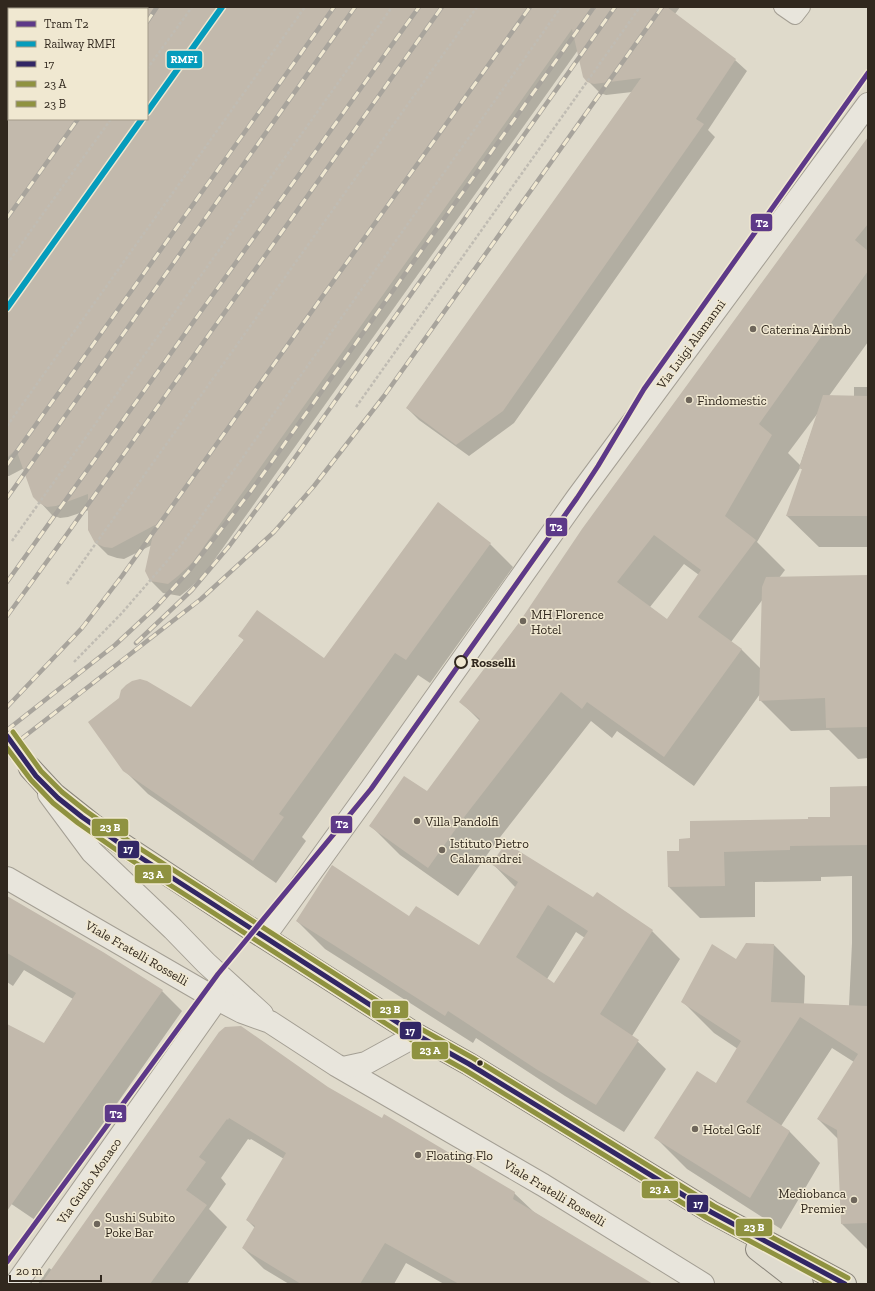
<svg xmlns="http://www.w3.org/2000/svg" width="875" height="1291" viewBox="0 0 875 1291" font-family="'Zilla Slab',serif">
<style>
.shadow{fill:#0003;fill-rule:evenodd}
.building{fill:#c2b9ac;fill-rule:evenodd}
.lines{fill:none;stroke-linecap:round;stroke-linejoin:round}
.primary-tunnel{stroke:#bcb6a8;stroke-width:22;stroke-dasharray:22 11;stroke-linecap:butt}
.service-casing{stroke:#a49f94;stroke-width:18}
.minor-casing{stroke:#a49f94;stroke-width:24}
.primary-casing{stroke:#8a857b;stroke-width:24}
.path{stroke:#c0bcb3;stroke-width:2.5;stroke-dasharray:3 2;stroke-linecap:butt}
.service{stroke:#e8e5dc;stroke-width:16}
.minor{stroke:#e8e5dc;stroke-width:22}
.primary{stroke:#dfdbce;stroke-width:22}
.rail-casing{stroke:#a8a49c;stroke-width:4.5}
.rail{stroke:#f0e8d1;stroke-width:3;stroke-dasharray:9;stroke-linecap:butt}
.bus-1-casing{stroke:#f0e8d1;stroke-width:8}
.bus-2-casing{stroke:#f0e8d1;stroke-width:8}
.bus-3-casing{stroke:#f0e8d1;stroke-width:8}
.bus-1{stroke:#322665;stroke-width:5}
.bus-2{stroke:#8f9240;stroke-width:5}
.bus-3{stroke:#8f9240;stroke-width:5}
.rail-1-casing{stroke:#f0e8d1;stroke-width:9}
.rail-1{stroke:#059cbc;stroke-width:6}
.tram-1-casing{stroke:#f0e8d1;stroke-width:8}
.tram-1{stroke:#5d3988;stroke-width:5}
.poi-dot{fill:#6e665b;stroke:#f0e8d1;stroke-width:1.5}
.stop-dot{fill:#f0e8d1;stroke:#31281e;stroke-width:2}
.bus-dot{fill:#31281e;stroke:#f0e8d1;stroke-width:1.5}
.labels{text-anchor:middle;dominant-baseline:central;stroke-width:3;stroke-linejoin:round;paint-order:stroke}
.poi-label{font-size:13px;fill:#31281e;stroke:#f0e8d1;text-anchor:start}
.street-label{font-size:13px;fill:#31281e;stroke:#f0e8d1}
.stop-label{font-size:13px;font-weight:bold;fill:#31281e;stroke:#f0e8d1;text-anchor:start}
.line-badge{stroke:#f0e8d1;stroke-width:1.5}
.badge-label{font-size:11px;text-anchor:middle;font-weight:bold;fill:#fff}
</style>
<rect width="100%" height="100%" fill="#dfdacb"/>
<!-- shadow -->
<g class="shadow">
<path d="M7 7H680L675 14 735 60 747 71 708 130 715 137 514 423 469 456 419 420 407 408 632 92 606 95 600 93 584 77 578 50 205 573 190 588 180 596 163 593 151 581 152 545 124 559 117 558 108 555 96 543 89 510 68 517 60 518 52 515 40 502 32 464 9 476H7ZM9 9H147V119H9Z"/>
<path d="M868 139V342L829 396 854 397V387H868V547H819L787 516 803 470 800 468 757 542 785 570 779 578 868 576V758L858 759 829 730 791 731 760 700V694L694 786 617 731 612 738 591 721 494 845 458 896 400 855 370 825 427 793 480 721 461 702 518 625ZM818 413 800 465 788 453ZM684 564 699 575 667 620 650 607ZM763 599 761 669 741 649 731 642Z"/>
<path d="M490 544 513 567 430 683 418 675 302 837 306 841 276 883 148 794 124 770 191 708 244 640 240 636 325 660Z"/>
<path d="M868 787V1250L842 1224 838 1139 818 1119 854 1062 832 1048 781 1126 789 1131 820 1163 781 1229 687 1169 656 1138 716 1084 738 1049 714 1033 682 1001 737 961 774 945 805 976 804 1004 849 1006 852 943V876L821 877V881L755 882V917L700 918 669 887 668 852H680L809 820 831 818Z"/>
<path d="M493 864 594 899 652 931 680 959 632 1036 666 1069 624 1132 565 1096 476 1038 473 1043 325 949 297 921 409 917 479 947 516 888ZM576 932 585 938 554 984 547 979Z"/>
<path d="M7 897 162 991 182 1011 35 1220 7 1201V1025L44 1044 73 999 24 970 13 986 7 982Z"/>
<path d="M220 1032 327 1088 514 1193 535 1213 651 1284H444L406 1263 394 1284H289L264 1269 243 1248 255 1228 247 1220 284 1159 251 1139 250 1140 248 1139 221 1178 226 1184 209 1209 227 1227 187 1284H38L49 1268 52 1270Z"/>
</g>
<!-- building -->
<g class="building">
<path d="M147 7H667L736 59 696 119 704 124 503 411 456 445 406 408 641 78 594 84 587 82 583 77 572 29 193 562 178 576 168 584 150 581 145 571 155 525 112 548 104 547 95 543 88 530V494L56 506 47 507 39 503 33 497 16 449 7 458V119H147Z"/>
<path d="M868 137V224L855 240 868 251V271L759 424 772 435 725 516 756 540 698 617 742 649 664 757 587 702 582 709 561 692 465 816 428 868 369 826 404 776 427 791 480 719 459 702 518 624 582 529ZM654 535 701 570 667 619 617 582Z"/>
<path d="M823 395 868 396V516H786L802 469 799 468Z"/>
<path d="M438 502 491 543 406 660 395 653 279 814 284 817 253 861 123 771 88 722 119 698 121 690 126 685 132 681 140 679 147 681 191 707 244 640 238 636 257 610 324 658Z"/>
<path d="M868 575V727L826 728 825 698 759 701 762 587 766 577Z"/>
<path d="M868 786V845L790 846V850L724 852 725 886 668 887 667 851H679V839L690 838V821L808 819V817H830V787Z"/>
<path d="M506 843 593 897 597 892 653 930 600 1014 639 1040 596 1105 536 1069 448 1011 445 1016 296 921 332 865 409 916 416 906 479 945 518 882 491 864ZM548 905 588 931 554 983 516 957Z"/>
<path d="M7 896 103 952 163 990 7 1211V1024L44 1043 76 993 7 953Z"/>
<path d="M746 943 774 944 771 1002 868 1006V1223L841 1224 837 1130 817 1119 858 1054 800 1017 746 1102 790 1131 750 1198 654 1138 697 1071 716 1083 741 1041 681 1002 712 944 736 959Z"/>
<path d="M241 1026 328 1087 382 1118 384 1114 515 1192 513 1199 653 1284H459L385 1243 360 1284H301L242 1248 255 1226 246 1220 286 1153 229 1118 228 1120 227 1119 199 1157 206 1162 186 1190 207 1205 150 1284H41L219 1032 225 1027Z"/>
</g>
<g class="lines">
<!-- primary-tunnel -->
<path class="primary-tunnel" d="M7 736 30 768"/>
<defs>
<path id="service" d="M782 7 795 16 802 7"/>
<g id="minor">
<path d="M49 794 92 852 173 929 206 963 262 1014"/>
<path d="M7 878 204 992 242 1012 270 1022 336 1065 543 1185 703 1284"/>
<path d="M264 937 371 789 577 498 868 104"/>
<path d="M343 1068 366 1063 417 1035"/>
<path d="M16 1284 217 999"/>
</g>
<g id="primary">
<path d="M30 768 54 794 93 825 237 920 417 1035 469 1064 711 1212 845 1284"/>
<path d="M757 1249 802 1284"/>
</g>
</defs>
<!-- service casing -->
<use href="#service" class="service-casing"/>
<!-- minor casing -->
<use href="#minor" class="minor-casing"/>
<!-- primary casing -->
<use href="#primary" class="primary-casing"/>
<!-- path -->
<g class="path">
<path d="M83 9 84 7"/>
<path d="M147 69 192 7"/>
<path d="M7 116 9 113"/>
<path d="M7 264 111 119"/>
<path d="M356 407 640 7"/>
<path d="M7 426 305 7"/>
<path d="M12 541 392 7"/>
<path d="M67 584 477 7"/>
<path d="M74 662 121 614 181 545 561 7"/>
</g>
<!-- service -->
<use href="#service" class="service"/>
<!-- minor -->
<use href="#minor" class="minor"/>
<!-- primary -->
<use href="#primary" class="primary"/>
<defs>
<g id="rail">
<path d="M21 9 23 7"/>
<path d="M147 22 157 7"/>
<path d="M7 29 9 26"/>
<path d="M7 218 78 119"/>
<path d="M7 465 334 7"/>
<path d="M7 498 355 7"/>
<path d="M7 582 419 7"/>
<path d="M7 616 67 534 442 7"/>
<path d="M136 643 192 590 230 545 289 466 615 7"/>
<path d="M7 707 82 628 122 576 530 7"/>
<path d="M7 730 115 645 156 607 188 572 251 491 594 7"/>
<path d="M7 750 201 599 274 532 314 486 384 396 662 7"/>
</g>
</defs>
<!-- rail casing -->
<use href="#rail" class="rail-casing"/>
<!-- rail -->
<use href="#rail" class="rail"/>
<defs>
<path id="bus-1" d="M7 736 36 776 58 798 82 817 132 852 417 1035 469 1064 711 1212 845 1284"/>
<path id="bus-2" d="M7 748 31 780 53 803 78 823 128 858 413 1041 465 1070 707 1218 830 1284"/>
<path id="bus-3" d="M13 732 41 771 62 792 86 811 136 846 421 1029 473 1058 714 1206 848 1278"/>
</defs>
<!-- bus-1 casing -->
<use href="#bus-1" class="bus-1-casing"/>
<!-- bus-2 casing -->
<use href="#bus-2" class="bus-2-casing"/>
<!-- bus-3 casing -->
<use href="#bus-3" class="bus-3-casing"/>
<!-- bus-1 -->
<use href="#bus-1" class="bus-1"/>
<!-- bus-2 -->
<use href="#bus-2" class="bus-2"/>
<!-- bus-3 -->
<use href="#bus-3" class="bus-3"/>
<defs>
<g id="rail-1">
<path d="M147 112 222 7"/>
<path d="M7 308 142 119"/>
</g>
</defs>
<!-- rail-1 casing -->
<use href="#rail-1" class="rail-1-casing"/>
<!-- rail-1 -->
<use href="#rail-1" class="rail-1"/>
<defs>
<path id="tram-1" d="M7 1262 218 974 371 789 577 498 598 466 644 389 868 73"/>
</defs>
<!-- tram-1 casing -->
<use href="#tram-1" class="tram-1-casing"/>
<!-- tram-1 -->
<use href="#tram-1" class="tram-1"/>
</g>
<!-- markers -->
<g class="poi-dot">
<circle cx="753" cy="329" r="4"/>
<circle cx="689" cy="400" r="4"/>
<circle cx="523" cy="621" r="4"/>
<circle cx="417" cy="821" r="4"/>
<circle cx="442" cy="850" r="4"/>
<circle cx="695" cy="1129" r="4"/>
<circle cx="418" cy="1155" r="4"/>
<circle cx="854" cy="1200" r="4"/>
<circle cx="97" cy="1224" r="4"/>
</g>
<circle class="stop-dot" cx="461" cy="662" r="6"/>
<circle class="bus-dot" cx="480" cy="1063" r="3.5"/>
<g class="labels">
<!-- poi labels -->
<g class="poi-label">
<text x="761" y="329">Caterina Airbnb</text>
<text x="697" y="400">Findomestic</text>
<text x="531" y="614">MH Florence<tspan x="531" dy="15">Hotel</tspan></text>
<text x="425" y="821">Villa Pandolfi</text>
<text x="450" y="843">Istituto Pietro<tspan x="450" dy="15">Calamandrei</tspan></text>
<text x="703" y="1129">Hotel Golf</text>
<text x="426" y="1155">Floating Flo</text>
<text x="846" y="1193" text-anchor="end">Mediobanca<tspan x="846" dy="15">Premier</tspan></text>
<text x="105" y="1217">Sushi Subito<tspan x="105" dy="15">Poke Bar</tspan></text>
</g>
<!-- street labels -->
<g class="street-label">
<text transform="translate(691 344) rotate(-54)">Via Luigi Alamanni</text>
<text transform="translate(137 953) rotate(30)">Viale Fratelli Rosselli</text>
<text transform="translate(89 1181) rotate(-55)">Via Guido Monaco</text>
<text transform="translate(555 1193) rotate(31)">Viale Fratelli Rosselli</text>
</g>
<!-- stop labels -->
<g class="stop-label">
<text x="471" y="662">Rosselli</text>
</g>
</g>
<g class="line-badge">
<rect x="166" y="50" width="37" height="19" rx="4" fill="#059cbc"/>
<rect x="750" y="213" width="23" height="19" rx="4" fill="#5d3988"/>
<rect x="545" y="517" width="23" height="20" rx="4" fill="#5d3988"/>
<rect x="330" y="815" width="23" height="19" rx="4" fill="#5d3988"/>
<rect x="91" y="818" width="38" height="19" rx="4" fill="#8f9240"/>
<rect x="117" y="840" width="23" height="19" rx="4" fill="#322665"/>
<rect x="134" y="864" width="38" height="20" rx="4" fill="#8f9240"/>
<rect x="371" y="1000" width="38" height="19" rx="4" fill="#8f9240"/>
<rect x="399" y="1021" width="23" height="19" rx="4" fill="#322665"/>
<rect x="411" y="1041" width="38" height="19" rx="4" fill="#8f9240"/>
<rect x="104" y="1104" width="23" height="19" rx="4" fill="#5d3988"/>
<rect x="641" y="1180" width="38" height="19" rx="4" fill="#8f9240"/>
<rect x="686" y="1194" width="23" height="19" rx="4" fill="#322665"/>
<rect x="735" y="1218" width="38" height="19" rx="4" fill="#8f9240"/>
</g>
<g class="badge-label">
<text x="184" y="63">RMFI</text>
<text x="762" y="227">T2</text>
<text x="556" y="531">T2</text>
<text x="342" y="828">T2</text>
<text x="110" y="831">23 B</text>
<text x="128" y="853">17</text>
<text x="153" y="878">23 A</text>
<text x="390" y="1013">23 B</text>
<text x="410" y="1035">17</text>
<text x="430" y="1054">23 A</text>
<text x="116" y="1118">T2</text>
<text x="660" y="1193">23 A</text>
<text x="698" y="1208">17</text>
<text x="754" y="1231">23 B</text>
</g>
<!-- border -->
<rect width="875" height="1291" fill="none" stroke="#31281e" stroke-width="16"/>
<!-- legend -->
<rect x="8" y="8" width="140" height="112" fill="#f0e8d1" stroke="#a49b89"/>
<rect x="16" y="21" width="20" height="6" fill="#5d3988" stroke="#a49b89"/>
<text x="44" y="28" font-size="12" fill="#31281e">Tram T2</text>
<rect x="16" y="41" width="20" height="6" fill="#059cbc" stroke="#a49b89"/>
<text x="44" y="48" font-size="12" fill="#31281e">Railway RMFI</text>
<rect x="16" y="61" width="20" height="6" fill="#322665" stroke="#a49b89"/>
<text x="44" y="68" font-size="12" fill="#31281e">17</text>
<rect x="16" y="81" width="20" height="6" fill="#8f9240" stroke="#a49b89"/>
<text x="44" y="88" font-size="12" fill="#31281e">23 A</text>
<rect x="16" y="101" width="20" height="6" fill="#8f9240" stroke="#a49b89"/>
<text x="44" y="108" font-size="12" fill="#31281e">23 B</text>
<!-- scale -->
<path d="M10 1275v6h91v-6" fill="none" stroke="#31281e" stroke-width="2"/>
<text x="16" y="1275" font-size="12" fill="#31281e" stroke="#f0e8d1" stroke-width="3" paint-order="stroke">20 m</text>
</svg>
